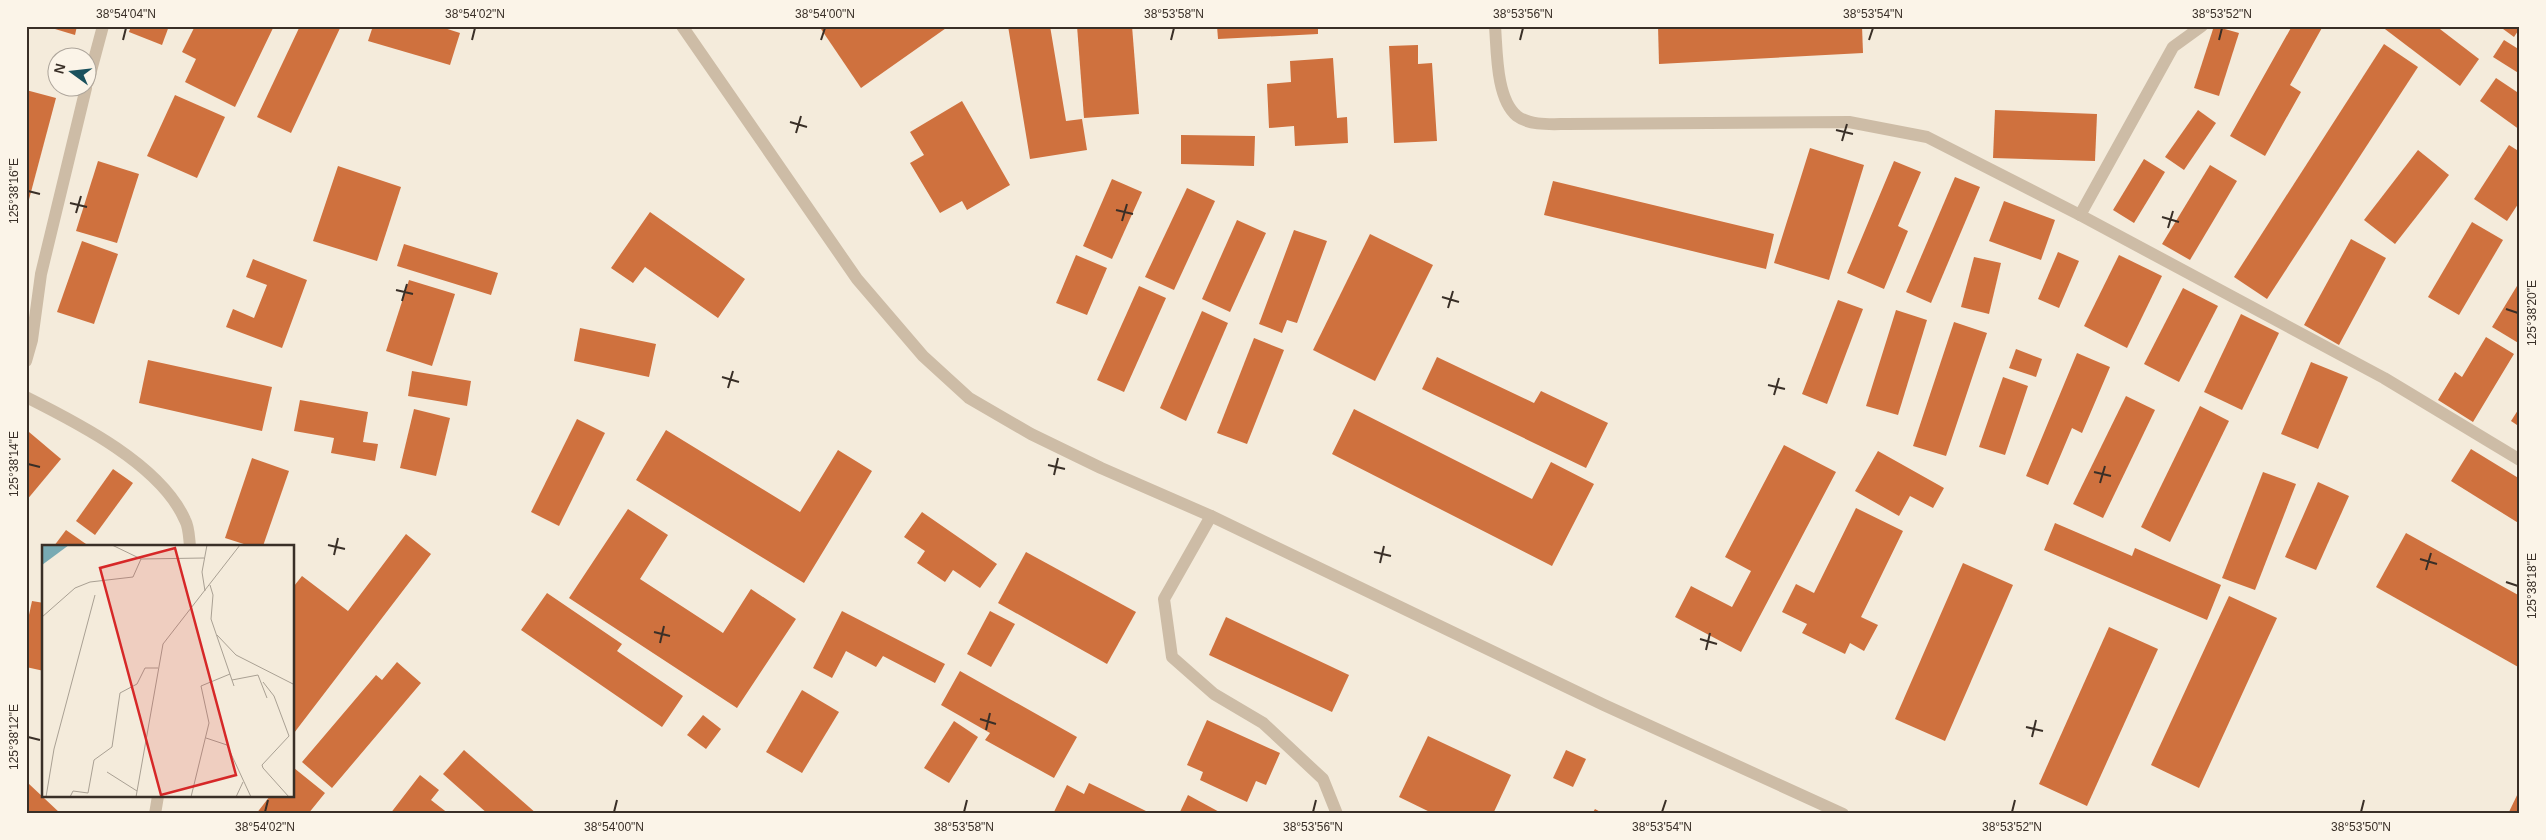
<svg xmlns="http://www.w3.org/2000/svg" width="2546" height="840" viewBox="0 0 2546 840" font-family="Helvetica,sans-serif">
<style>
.building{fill:#cf713e}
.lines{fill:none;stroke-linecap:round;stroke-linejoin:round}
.minor{stroke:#cdbca6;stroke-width:12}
.tertiary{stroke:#cdbca6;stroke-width:12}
.ticks{fill:none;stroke:#392f27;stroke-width:2}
.inset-road{fill:none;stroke:#a9a093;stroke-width:1}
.view{fill:#d62828;fill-opacity:0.15;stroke:#d62828;stroke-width:2.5}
.inset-edge{fill:none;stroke:#392f27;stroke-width:2.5}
.neatline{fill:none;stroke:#392f27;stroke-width:2}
.ticks-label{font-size:12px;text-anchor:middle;fill:#392f27}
</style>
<rect width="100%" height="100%" fill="#f4ebdb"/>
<!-- building -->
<g class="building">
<path d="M45 26H77L75 35Z"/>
<path d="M131 26H169L162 45 129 32Z"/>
<path d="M195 26H274L235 107 185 82 196 59 182 52Z"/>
<path d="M300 26H341L291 133 257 117Z"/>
<path d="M373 26H438L460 33 450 65 368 41Z"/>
<path d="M819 26H949L861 88Z"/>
<path d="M1008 26H1050L1066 121 1082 119 1087 150 1030 159Z"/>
<path d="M1077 26H1132L1139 114 1084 118Z"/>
<path d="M1217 26H1318V34L1218 39Z"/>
<path d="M1658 26H1862L1863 53 1659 64Z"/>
<path d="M2214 26 2239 33 2219 96 2194 88Z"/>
<path d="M2292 26H2323L2290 85 2301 92 2265 156 2230 136Z"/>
<path d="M2381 26H2436L2479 59 2460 86Z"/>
<path d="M2499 26H2520V28L2514 37Z"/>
<path d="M2504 40 2520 50V74L2493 57Z"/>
<path d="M2384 44 2418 67 2267 299 2234 277Z"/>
<path d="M1418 45V64L1432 63 1437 141 1394 143 1389 46Z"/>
<path d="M1333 58 1337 118 1347 117 1348 143 1295 146 1294 126 1269 128 1267 84 1291 82 1290 61Z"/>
<path d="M2496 78 2520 94V130L2480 101Z"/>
<path d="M26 90 56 98 27 207H26Z"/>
<path d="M175 95 225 117 197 178 147 156Z"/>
<path d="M962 101 1010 185 967 210 962 201 940 213 910 163 924 155 910 132Z"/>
<path d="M1995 110 2097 114 2095 161 1993 158Z"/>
<path d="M2198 110 2216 123 2184 170 2165 157Z"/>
<path d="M1181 135 1255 136 1254 166 1181 164Z"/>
<path d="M2509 145 2520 152V201L2507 221 2474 199Z"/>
<path d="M1810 148 1864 165 1829 280 1774 263Z"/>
<path d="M2418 150 2449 175 2395 244 2364 220Z"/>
<path d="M2144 159 2165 172 2134 223 2113 210Z"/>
<path d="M98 161 139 174 117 243 76 231Z"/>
<path d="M1894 161 1921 172 1898 226 1908 231 1884 289 1847 273Z"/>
<path d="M2210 165 2237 181 2190 260 2162 244Z"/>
<path d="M338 166 401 187 377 261 313 241Z"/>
<path d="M1955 177 1980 187 1931 303 1906 292Z"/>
<path d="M1112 179 1142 192 1112 259 1083 246Z"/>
<path d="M1553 181 1774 234 1766 269 1544 215Z"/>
<path d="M1187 188 1215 201 1174 290 1145 277Z"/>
<path d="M2004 201 2055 220 2041 260 1989 241Z"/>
<path d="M650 212 745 279 718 318 645 267 633 283 611 268Z"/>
<path d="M1237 220 1266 233 1230 312 1202 299Z"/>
<path d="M2472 222 2503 240 2459 315 2428 297Z"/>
<path d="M1294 230 1327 241 1297 323 1287 320 1282 333 1259 324Z"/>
<path d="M1370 234 1433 265 1375 381 1313 350Z"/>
<path d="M2351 239 2386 258 2339 345 2304 325Z"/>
<path d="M82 241 118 254 94 324 57 312Z"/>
<path d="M404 244 498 273 491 295 397 266Z"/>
<path d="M2058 252 2079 261 2059 308 2038 299Z"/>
<path d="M1076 255 1107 268 1087 315 1056 303Z"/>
<path d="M2119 255 2162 276 2127 348 2084 326Z"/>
<path d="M1974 257 2001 263 1989 314 1961 307Z"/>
<path d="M253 259 307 280 282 348 226 327 233 309 254 318 267 285 246 277Z"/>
<path d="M409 280 455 294 432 366 386 351Z"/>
<path d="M2520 281V344L2492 327Z"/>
<path d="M1139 286 1166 298 1124 392 1097 380Z"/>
<path d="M2183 288 2218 306 2179 382 2144 364Z"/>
<path d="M1838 300 1863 309 1827 404 1802 394Z"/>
<path d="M1896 310 1927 320 1898 415 1866 406Z"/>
<path d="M1202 311 1228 323 1186 421 1160 408Z"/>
<path d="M2241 314 2279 333 2242 410 2204 392Z"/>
<path d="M1954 322 1987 333 1946 456 1913 446Z"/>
<path d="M580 328 656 344 649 377 574 361Z"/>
<path d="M2486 337 2514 354 2473 422 2438 400 2455 372 2462 377Z"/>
<path d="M1254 338 1284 350 1247 444 1217 433Z"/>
<path d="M2016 349 2042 359 2036 377 2009 368Z"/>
<path d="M2077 353 2110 367 2082 433 2072 428 2048 485 2026 476Z"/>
<path d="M1437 357 1534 403 1541 391 1608 423 1586 468 1422 389Z"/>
<path d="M148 360 272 387 262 431 139 403Z"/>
<path d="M2311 362 2348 377 2318 449 2281 434Z"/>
<path d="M412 371 471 381 467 406 408 396Z"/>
<path d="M2003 377 2028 386 2005 455 1979 447Z"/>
<path d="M2126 396 2155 410 2103 518 2073 504Z"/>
<path d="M300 400 368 412 363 442 378 444 375 461 331 453 334 438 294 431Z"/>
<path d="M2200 406 2229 421 2170 542 2141 527Z"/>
<path d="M2520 407V427L2511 421Z"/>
<path d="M414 409 450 418 436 476 400 468Z"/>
<path d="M1354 409 1532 499 1551 462 1594 484 1552 566 1332 454Z"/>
<path d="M577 419 605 433 559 526 531 512Z"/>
<path d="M666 430 800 512 838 450 872 471 804 583 636 480Z"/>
<path d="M29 432 61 459 26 501V435Z"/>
<path d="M1784 445 1836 472 1741 652 1675 617 1691 586 1732 607 1751 571 1725 557Z"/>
<path d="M2471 449 2520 479V524L2451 481Z"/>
<path d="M1878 451 1944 488 1933 508 1910 496 1899 516 1855 491Z"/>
<path d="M252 458 289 471 263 546H250L225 538Z"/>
<path d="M113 469 133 483 95 535 76 521Z"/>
<path d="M2263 472 2296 484 2255 590 2222 578Z"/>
<path d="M2318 482 2349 496 2316 570 2285 557Z"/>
<path d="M1856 508 1903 531 1861 617 1878 625 1864 651 1850 643 1845 654 1802 633 1807 624 1782 612 1796 584 1814 593Z"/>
<path d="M628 509 668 535 640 579 723 633 751 589 796 619 737 708 569 598Z"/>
<path d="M922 512 997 564 980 588 953 570 945 582 917 563 925 551 904 537Z"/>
<path d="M2055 523 2132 556 2135 548 2221 585 2207 620 2044 550Z"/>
<path d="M66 530 86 544 84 546H54Z"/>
<path d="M2406 533 2520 596V668L2376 587Z"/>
<path d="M406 534 431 554 294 733V586L302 576 348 611Z"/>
<path d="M1026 552 1136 612 1107 664 998 603Z"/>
<path d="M1963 563 2013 585 1945 741 1895 719Z"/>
<path d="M547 593 622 644 617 651 683 696 662 727 521 630Z"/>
<path d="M2229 596 2277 618 2199 788 2151 765Z"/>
<path d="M32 601 44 603V671L26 667V629Z"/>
<path d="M842 611 945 664 935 683 883 656 876 667 846 651 832 678 813 668Z"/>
<path d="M990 611 1015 624 991 667 967 654Z"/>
<path d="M1226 617 1349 675 1332 712 1209 655Z"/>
<path d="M2109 627 2158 649 2087 806 2039 784Z"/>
<path d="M397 662 421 683 332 788 302 762 376 675 382 680Z"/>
<path d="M960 671 1077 737 1054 778 985 740 990 733 941 705Z"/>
<path d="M802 690 839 712 802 773 766 752Z"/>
<path d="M703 715 721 729 706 749 687 735Z"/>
<path d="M1207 720 1280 753 1266 785 1256 781 1247 802 1200 780 1203 772 1187 765Z"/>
<path d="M954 721 978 737 949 783 924 768Z"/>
<path d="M1428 736 1511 775 1493 814H1434L1399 797Z"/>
<path d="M464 750 537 814H488L443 774Z"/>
<path d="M1566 750 1586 759 1573 787 1553 778Z"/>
<path d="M294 768 325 793 308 814H256L270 796H294Z"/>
<path d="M420 775 439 790 431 800 449 814H390Z"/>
<path d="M28 783 61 814H26Z"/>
<path d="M1089 783 1148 812 1053 814 1067 785 1084 794Z"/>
<path d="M2520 789V814H2508Z"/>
<path d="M1188 795 1223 814H1179Z"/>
<path d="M1595 809 1604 814H1592Z"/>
</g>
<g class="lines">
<!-- minor -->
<g class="minor">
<path d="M1495 26C1497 51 1496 99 1517 116 1530 126 1552 124 1567 124L1849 122 1927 137 2080 215 2384 378 2520 460"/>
<path d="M88 82 103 26"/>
<path d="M2080 215 2173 47 2202 26"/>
<path d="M26 361 32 340 41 274 86 88"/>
<path d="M26 397C78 423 161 465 185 520 189 527 189 538 190 546"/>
<path d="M1211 516 1164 599 1172 657 1214 694 1263 723 1323 779 1337 814"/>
<path d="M155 814 158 796"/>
</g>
<!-- tertiary -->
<path class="tertiary" d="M682 26 857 279 923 356 969 398 1031 434 1101 468 1211 516 1604 705 1843 814"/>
</g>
<!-- ticks -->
<path class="ticks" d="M123 40 126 28M472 40 475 28M821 40 825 28M1171 40 1174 28M1520 40 1523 28M1869 40 1873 28M2219 40 2222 28M790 122 807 127M1836 130 1853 134M796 133 801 116M1842 141 1847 124M28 191 40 194M70 203 87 207M1116 210 1133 214M76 213 81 196M2162 217 2179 222M1122 221 1127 204M2168 228 2173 211M396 290 413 294M1442 297 1459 302M402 301 407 284M1448 308 1453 291M2506 309 2518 313M722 377 739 382M1768 385 1785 389M728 388 733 371M1774 395 1779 378M28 464 40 467M1048 465 1065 469M2094 472 2111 476M1054 475 1058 458M2100 483 2105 466M328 545 345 549M1374 552 1391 556M334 555 338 538M2420 559 2437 564M1380 563 1384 546M2426 570 2431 553M2506 582 2518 586M654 632 670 636M1700 639 1717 644M660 643 664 626M1706 650 1710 633M980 719 996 724M2026 727 2043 731M986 730 990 713M28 737 40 740M2032 737 2036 720M265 812 268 800M614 812 617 800M964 812 967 800M1313 812 1316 800M1662 812 1666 800M2012 812 2015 800M2361 812 2364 800"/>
<!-- overview -->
<g transform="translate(42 545)">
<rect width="252" height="252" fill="#f4ebdb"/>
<path d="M0 0H27L0 20Z" fill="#78aab3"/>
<path class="inset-road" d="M70 0 99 14 162 13M168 40 171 50 169 74 192 141M163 46 160 27 165 0M0 72 33 43 48 37 91 32 99 14M175 90 194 110 253 140M190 135 216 130 225 153M221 137 232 151 247 191 220 220 221 223 247 252M164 193 185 200 209 252M65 227 95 246M4 252 12 204 53 50M28 252 31 246 46 248 52 215 70 202 78 148 95 139 103 123H116M94 252 121 99 198 0M149 252 167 178 159 141 188 129M194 252 201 237"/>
<path class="view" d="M133 3 194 230 119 250 58 23Z"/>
<rect width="252" height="252" class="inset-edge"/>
</g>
<!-- border -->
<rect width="2546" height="840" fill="none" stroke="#fbf4e8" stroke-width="55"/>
<!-- north arrow -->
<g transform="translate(72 72) rotate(285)"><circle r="24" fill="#fbf4e8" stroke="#ada59b"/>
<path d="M0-4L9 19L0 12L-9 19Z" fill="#1a515d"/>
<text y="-8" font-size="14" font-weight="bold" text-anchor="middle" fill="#392f27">N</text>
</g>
<rect x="28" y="28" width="2490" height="784" class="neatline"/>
<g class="ticks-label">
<text x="126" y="18">38°54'04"N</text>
<text x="475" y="18">38°54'02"N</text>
<text x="825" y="18">38°54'00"N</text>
<text x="1174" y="18">38°53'58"N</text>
<text x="1523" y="18">38°53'56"N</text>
<text x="1873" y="18">38°53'54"N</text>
<text x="2222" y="18">38°53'52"N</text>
<text transform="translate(14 191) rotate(-90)" y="4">125°38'16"E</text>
<text transform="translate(2532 313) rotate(-90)" y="4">125°38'20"E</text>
<text transform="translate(14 464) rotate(-90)" y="4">125°38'14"E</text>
<text transform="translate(2532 586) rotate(-90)" y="4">125°38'18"E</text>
<text transform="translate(14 737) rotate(-90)" y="4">125°38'12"E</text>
<text x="265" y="831">38°54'02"N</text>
<text x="614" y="831">38°54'00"N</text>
<text x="964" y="831">38°53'58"N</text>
<text x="1313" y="831">38°53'56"N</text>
<text x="1662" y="831">38°53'54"N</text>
<text x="2012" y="831">38°53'52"N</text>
<text x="2361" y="831">38°53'50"N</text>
</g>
</svg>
